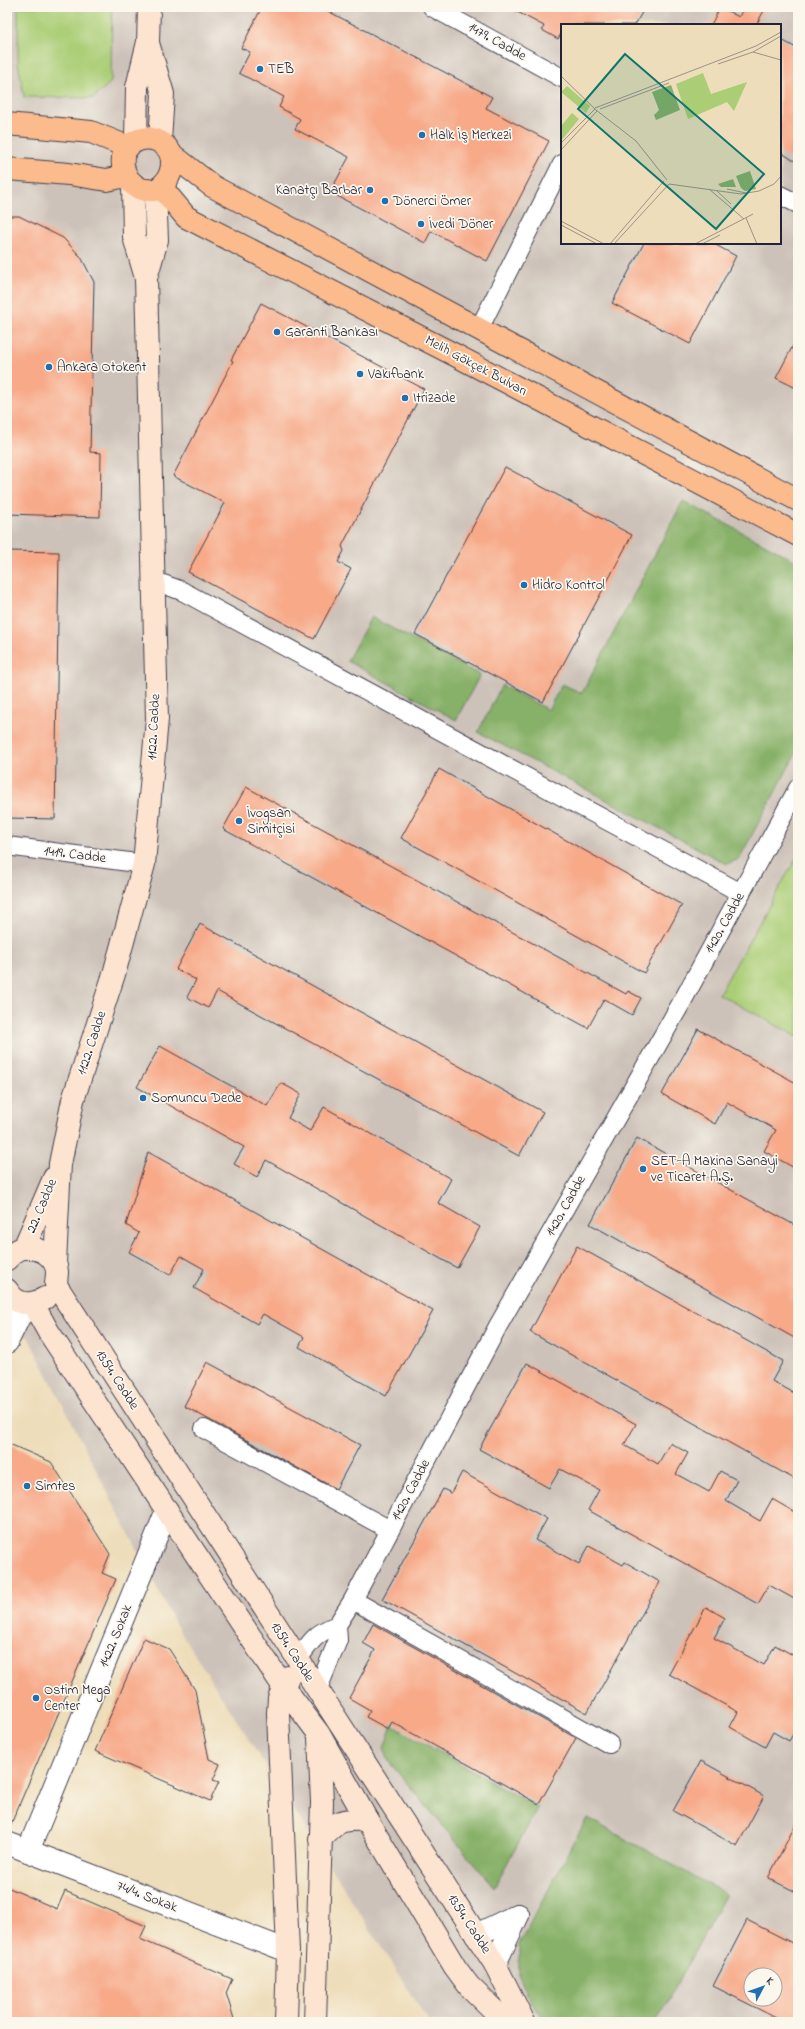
<svg xmlns="http://www.w3.org/2000/svg" width="805" height="2029" viewBox="0 0 805 2029" font-family="'Indie Flower',sans-serif">
<style>
.industrial{fill:#cdc2b9;fill-rule:evenodd}
.green{fill:#aacd76;stroke:#667858}
.forest{fill:#87b067;stroke:#546951}
.building{fill:#f7a988;fill-rule:evenodd}
.lines{fill:none;stroke-linecap:round;stroke-linejoin:round}
.minor-casing{stroke:#413e4e;stroke-width:20}
.tertiary-casing{stroke:#413e4e;stroke-width:24}
.secondary-casing{stroke:#413e4e;stroke-width:24}
.primary-casing{stroke:#413e4e;stroke-width:24}
.minor{stroke:#fff;stroke-width:18}
.tertiary{stroke:#fff;stroke-width:22}
.secondary{stroke:#fde4d1;stroke-width:22}
.primary{stroke:#fbbb8d;stroke-width:22}
.poi-dot{fill:#1f6fb2;stroke:#fbf7ec;stroke-width:1.5}
.labels{text-anchor:middle;dominant-baseline:central;stroke-width:3.5;stroke-linejoin:round;paint-order:stroke}
.street-label{font-size:14px;fill:#22223b;stroke:#fbf7ec}
.poi-label{font-size:14px;fill:#22223b;stroke:#fbf7ec;text-anchor:start}
.inset-road{fill:none;stroke:#9c9287;stroke-width:1}
.view{fill:#0f766e;fill-opacity:0.15;stroke:#0f766e;stroke-width:2}
.inset-edge{fill:none;stroke:#22223b;stroke-width:2}
</style>
<rect width="100%" height="100%" fill="#fbf7ec"/>
<filter id="ink" filterUnits="userSpaceOnUse"><feTurbulence type="fractalNoise" baseFrequency=".025" numOctaves="2"/><feDisplacementMap in="SourceGraphic" scale="8" xChannelSelector="R" yChannelSelector="G"/><feConvolveMatrix kernelMatrix="1 2 1 2 8 2 1 2 1" color-interpolation-filters="sRGB"/></filter>
<filter id="wash" filterUnits="userSpaceOnUse"><feTurbulence type="fractalNoise" baseFrequency=".012" numOctaves="4" result="noise"/><feDisplacementMap in="SourceGraphic" scale="16" xChannelSelector="R" yChannelSelector="G"/><feGaussianBlur stdDeviation="0.9" result="paint"/><feColorMatrix in="noise" values="0 0 0 0 0 0 0 0 0 0 0 0 0 0 0 0 0 1.4 0 .05"/><feComposite in="paint" operator="in"/></filter>
<g filter="url(#wash)">
<rect width="100%" height="100%" fill="#eeddba"/>
<!-- industrial -->
<path class="industrial" d="M7 7H798V2022H429L176 1625 28 1337 7 1336ZM562 25H780V243H562ZM751 1975H775V1999H751Z"/>
<!-- green -->
<g class="green">
<path d="M18 7H112L111 82 93 98 24 97 18 63Z"/>
<path d="M798 855V1037L719 994Z"/>
</g>
<!-- forest -->
<g class="forest">
<path d="M683 501 798 562V750L739 859 727 864 478 732 502 685 548 710 562 684 582 693Z"/>
<path d="M371 617 480 675 456 720 347 661Z"/>
<path d="M392 1725 538 1808 494 1887 389 1762 384 1748Z"/>
<path d="M587 1818 726 1894 656 2022H547L529 1998 519 1976V1944Z"/>
</g>
<g id="blocks">
<!-- building -->
<g class="building">
<path d="M262 7H320L492 97 486 108 549 141 487 261 431 231 425 243 330 192 349 157 295 129 300 119 279 107 284 97 239 73 250 52 241 48Z"/>
<path d="M508 7H645L635 25H562V32L558 39 542 30 544 26Z"/>
<path d="M720 7 739 17 744 7H766L756 25H711Z"/>
<path d="M780 39 798 49V163L780 152Z"/>
<path d="M7 216H19L63 238 81 257 94 282 90 452 101 453 100 517 7 514Z"/>
<path d="M644 243H712L736 256 690 344 612 303Z"/>
<path d="M261 303 424 389 342 546 344 551 338 562 351 569 314 639 188 572 225 503 173 476 233 361 231 360Z"/>
<path d="M798 336V389L776 378Z"/>
<path d="M505 467 632 535 543 702 415 634Z"/>
<path d="M8 551 59 552 55 819 7 818Z"/>
<path d="M439 769 682 905 644 973 401 838Z"/>
<path d="M246 787 626 994 628 991 641 998 632 1015 604 999 588 1028 223 829Z"/>
<path d="M200 924 543 1112 519 1156 217 991 208 1008 187 997 196 980 176 969Z"/>
<path d="M698 1029 798 1084V1170L764 1151 776 1130 727 1102 715 1124 662 1094Z"/>
<path d="M160 1046 267 1106 281 1083 301 1094 288 1118 310 1131 324 1107 451 1179 438 1203 480 1227 457 1268 266 1160 257 1177 234 1164 244 1147 137 1087Z"/>
<path d="M637 1138 798 1227V1340L590 1224Z"/>
<path d="M148 1152 433 1311 386 1396 299 1347 304 1337 263 1314 257 1324 194 1288 204 1269 181 1256 170 1275 129 1252 139 1233 126 1225Z"/>
<path d="M577 1246 783 1361 772 1381 798 1395V1481L530 1332Z"/>
<path d="M207 1362 360 1445 336 1489 184 1406Z"/>
<path d="M527 1363 636 1424 624 1445 658 1464 670 1443 688 1453 676 1474 709 1492 720 1471 737 1480 726 1501 760 1521 772 1499 798 1514V1601L769 1585 758 1604 588 1510 599 1490 560 1469 549 1488 479 1449Z"/>
<path d="M7 1443 51 1462 110 1554 102 1573 116 1579 8 1831Z"/>
<path d="M462 1472 547 1519 535 1540 579 1564 589 1546 623 1565 625 1562 660 1582 587 1713 382 1599 443 1489 451 1493Z"/>
<path d="M706 1607 725 1618 714 1638 764 1665 775 1645 798 1658V1726L789 1741 773 1732 765 1747 730 1727 738 1712 669 1674Z"/>
<path d="M373 1624 576 1738 539 1804 392 1722 388 1729 366 1717 370 1710 349 1698 375 1650 363 1643Z"/>
<path d="M144 1638 169 1649 195 1690 209 1759 220 1764 213 1780 219 1782 210 1801 95 1751Z"/>
<path d="M701 1761 764 1796 737 1846 673 1811Z"/>
<path d="M798 1820V1893L768 1878Z"/>
<path d="M7 1887 57 1909 65 1891 146 1926 140 1939 232 1979 226 1993 235 2022H7Z"/>
<path d="M747 1920 798 1946V2022H784L713 1986ZM751 1975H775V1999H751Z"/>
</g>
</g>
</g>
<g filter="url(#ink)">
<use href="#blocks" fill-opacity="0" stroke="#413e4e" stroke-width="1"/>
<g class="lines">
<defs>
<g id="minor">
<path d="M432 7 562 78"/>
<path d="M780 195 798 204"/>
<path d="M479 329 562 164"/>
<path d="M154 583 163 584 182 591 741 893"/>
<path d="M7 846 144 864"/>
<path d="M204 1429 390 1530"/>
<path d="M353 1600 609 1744"/>
<path d="M297 1661C311 1641 314 1634 337 1625"/>
<path d="M317 1691 338 1640 337 1625 353 1600 498 1326 683 1000 798 788"/>
</g>
<g id="tertiary">
<path d="M7 1342 25 1305"/>
<path d="M7 1843 288 1951"/>
<path d="M28 1851 167 1510"/>
<path d="M476 1935 518 1915"/>
<path d="M495 1964 518 1915"/>
</g>
<g id="secondary">
<path d="M148 43 163 94 160 141"/>
<path d="M136 141 137 87 148 42 149 7"/>
<path d="M146 278 157 240 155 190"/>
<path d="M24 1248 54 1178"/>
<path d="M7 1259C12 1254 18 1248 25 1248 40 1247 56 1256 57 1272 57 1276 56 1281 56 1285L495 1964 524 2022"/>
<path d="M55 1263 60 1164 73 1100 114 974 144 864 157 719 146 278 134 237 133 184"/>
<path d="M7 1290C16 1306 31 1306 45 1298"/>
<path d="M33 1304 48 1331 283 1686 319 1734 367 1820 455 1967 469 1986 506 2022"/>
<path d="M320 1839C339 1820 340 1819 367 1820"/>
<path d="M286 2022 288 1951 278 1713 279 1698 288 1677"/>
<path d="M315 2022 322 1802 319 1737"/>
</g>
<g id="primary">
<path d="M7 124 91 132 128 147"/>
<path d="M148 138C152 139 157 140 160 142 180 153 173 182 155 190 150 190 144 191 139 188 121 180 115 150 136 141 139 139 144 139 148 138Z"/>
<path d="M171 154 212 186 798 500"/>
<path d="M7 169 69 174 107 180 126 176"/>
<path d="M161 187 186 217 457 356 798 535"/>
</g>
</defs>
<!-- minor casing -->
<use href="#minor" class="minor-casing"/>
<!-- tertiary casing -->
<use href="#tertiary" class="tertiary-casing"/>
<!-- secondary casing -->
<use href="#secondary" class="secondary-casing"/>
<!-- primary casing -->
<use href="#primary" class="primary-casing"/>
<!-- minor -->
<use href="#minor" class="minor"/>
<!-- tertiary -->
<use href="#tertiary" class="tertiary"/>
<!-- secondary -->
<use href="#secondary" class="secondary"/>
<!-- primary -->
<use href="#primary" class="primary"/>
</g>
</g>
<!-- markers -->
<g class="poi-dot">
<circle cx="260" cy="69" r="4"/>
<circle cx="422" cy="135" r="4"/>
<circle cx="370" cy="190" r="4"/>
<circle cx="385" cy="201" r="4"/>
<circle cx="421" cy="224" r="4"/>
<circle cx="277" cy="332" r="4"/>
<circle cx="49" cy="367" r="4"/>
<circle cx="360" cy="374" r="4"/>
<circle cx="405" cy="398" r="4"/>
<circle cx="524" cy="585" r="4"/>
<circle cx="239" cy="821" r="4"/>
<circle cx="143" cy="1098" r="4"/>
<circle cx="643" cy="1169" r="4"/>
<circle cx="27" cy="1486" r="4"/>
<circle cx="36" cy="1698" r="4"/>
</g>
<g class="labels">
<!-- street labels -->
<g class="street-label">
<text transform="translate(497 42) rotate(29)">1479. Cadde</text>
<text transform="translate(476 366) rotate(28)">Melih Gökçek Bulvarı</text>
<text transform="translate(154 727) rotate(-87)">1122. Cadde</text>
<text transform="translate(75 855) rotate(7)">1419. Cadde</text>
<text transform="translate(725 923) rotate(-61)">1420. Cadde</text>
<text transform="translate(92 1043) rotate(-72)">1122. Cadde</text>
<text transform="translate(42 1206) rotate(-67)">22. Cadde</text>
<text transform="translate(566 1206) rotate(-61)">1420. Cadde</text>
<text transform="translate(117 1380) rotate(57)">1354. Cadde</text>
<text transform="translate(411 1490) rotate(-62)">1420. Cadde</text>
<text transform="translate(116 1636) rotate(-68)">1422. Sokak</text>
<text transform="translate(292 1652) rotate(57)">1354. Cadde</text>
<text transform="translate(147 1897) rotate(21)">74/4. Sokak</text>
<text transform="translate(469 1924) rotate(57)">1354. Cadde</text>
</g>
<!-- poi labels -->
<g class="poi-label">
<text x="268" y="69">TEB</text>
<text x="430" y="135">Halk İş Merkezi</text>
<text x="362" y="190" text-anchor="end">Kanatçı Barbar</text>
<text x="393" y="201">Dönerci Ömer</text>
<text x="429" y="224">İvedi Döner</text>
<text x="285" y="332">Garanti Bankası</text>
<text x="57" y="367">Ankara Otokent</text>
<text x="368" y="374">Vakıfbank</text>
<text x="413" y="398">Itrizade</text>
<text x="532" y="585">Hidro Kontrol</text>
<text x="247" y="813">İvogsan<tspan x="247" dy="16">Simitçisi</tspan></text>
<text x="151" y="1098">Somuncu Dede</text>
<text x="651" y="1161">SET-A Makina Sanayi<tspan x="651" dy="16">ve Ticaret A.Ş.</tspan></text>
<text x="35" y="1486">Simtes</text>
<text x="44" y="1690">Ostim Mega<tspan x="44" dy="16">Center</tspan></text>
</g>
</g>
<!-- overview -->
<g transform="translate(561 24)">
<rect width="220" height="220" fill="#eeddba"/>
<path d="M142 49 150 70 186 58 173 87 166 78 127 95 115 60ZM6 62 29 82 25 89 0 68ZM11 89 18 95 0 117V102Z" fill="#aacd76"/>
<path d="M110 61 119 86 95 96 93 91 98 86 91 68ZM189 147 195 165 184 167 180 164 175 152ZM172 155 175 163H160L157 160Z" fill="#87b067"/>
<path class="inset-road" d="M192 28 220 36M157 40 192 28 220 12M0 52 35 86 75 117 106 156M34 84 195 22 220 8M39 85 108 59M0 119 34 85M0 126 36 87M148 165 183 195M166 165 185 169M156 167 170 180M185 194 196 220M0 197 43 220M0 201 36 220M49 220 103 157M53 220 108 160 180 170 198 167 213 160 220 152M134 220 192 190M141 220 159 211"/>
<path class="view" d="M64 30 203 150 155 205 17 85Z"/>
<rect width="220" height="220" class="inset-edge"/>
</g>
<!-- margin -->
<rect width="805" height="2029" fill="none" stroke="#fbf7ec" stroke-width="24"/>
<!-- north arrow -->
<g transform="translate(763 1987) rotate(49)"><circle r="19" fill="#fbf7ec" stroke="#a4a2a5"/>
<path d="M0-3L7 15L0 10L-7 15Z" fill="#1f6fb2"/>
<text y="-6" font-size="11" font-weight="bold" text-anchor="middle" fill="#22223b">K</text>
</g>
</svg>
